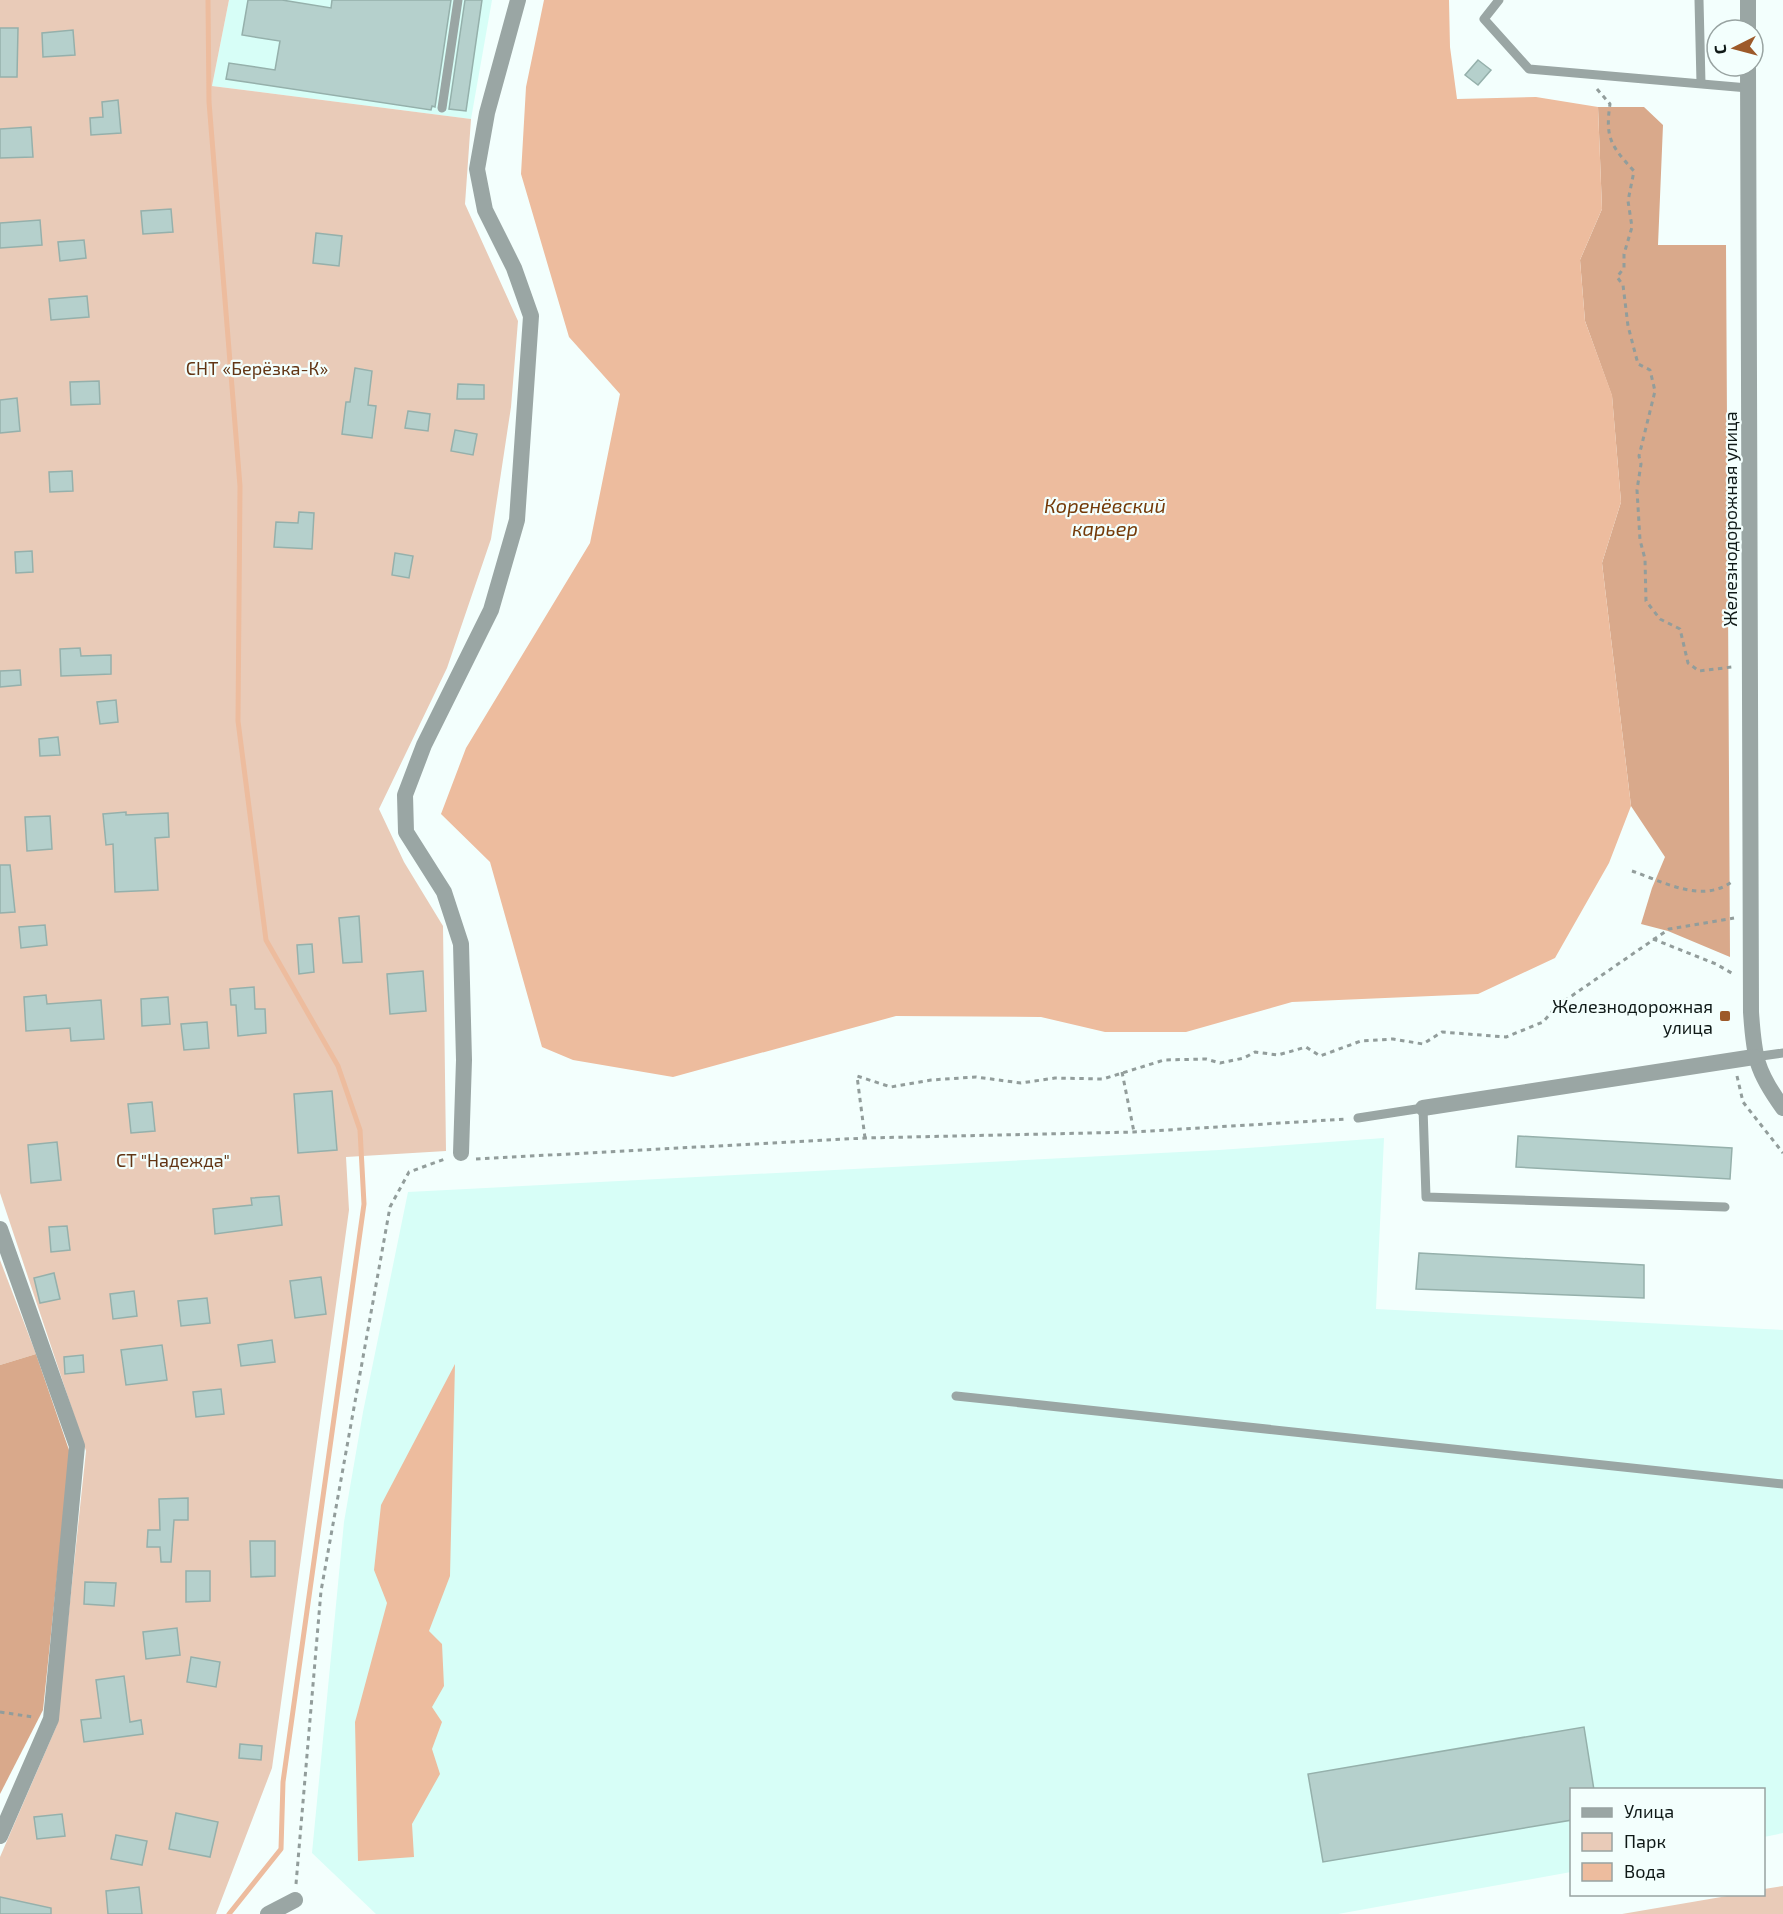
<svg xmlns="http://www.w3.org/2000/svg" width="1783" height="1914" viewBox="0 0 1783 1914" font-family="'Exo 2',sans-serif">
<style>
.built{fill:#d7fef7}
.green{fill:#e9cbb8}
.forest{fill:#d9a98b}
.water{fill:#edbc9e}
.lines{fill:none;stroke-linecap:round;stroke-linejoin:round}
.stream{stroke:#edbc9e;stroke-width:5}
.building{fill:#b5d0cc;stroke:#95b0ab;stroke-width:1.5}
.path{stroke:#929d9b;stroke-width:3;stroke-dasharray:4.5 4.5;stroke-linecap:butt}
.service{stroke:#9aa6a4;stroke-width:9}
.minor{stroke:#9aa6a4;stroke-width:16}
.poi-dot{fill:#9d5a2a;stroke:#f3fffd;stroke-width:2}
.labels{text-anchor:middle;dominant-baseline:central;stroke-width:4.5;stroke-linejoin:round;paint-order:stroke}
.park-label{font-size:18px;fill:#623514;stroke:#f3fffd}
.street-label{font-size:18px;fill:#0f1917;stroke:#f3fffd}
.poi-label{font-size:18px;fill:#0f1917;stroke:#f3fffd;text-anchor:end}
.water-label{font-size:20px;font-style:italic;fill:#743a08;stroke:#f3fffd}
</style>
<rect width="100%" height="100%" fill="#f3fffd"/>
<!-- built -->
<g class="built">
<path d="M229 0H492L471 119 212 86Z"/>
<path d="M1384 1138 1376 1309 1783 1330V1833L1764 1837V1790H1572L1571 1872 1338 1914H376L312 1853 344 1522 363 1412 408 1192 1219 1150Z"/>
</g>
<!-- green -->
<g class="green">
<path d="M0 0H229L212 86 471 119 465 204 518 321 511 407 491 539 447 668 379 809 404 862 443 926 446 1151 346 1157 349 1210 272 1768 216 1914H0V1857L57 1725 86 1451 0 1193Z"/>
<path d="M0 1260 36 1354 0 1365Z"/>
<path d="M1783 1886V1914H1622L1733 1895 1764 1894V1889Z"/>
</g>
<!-- forest -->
<g class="forest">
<path d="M1598 107H1644L1663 125 1658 245H1726L1730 957 1668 931 1641 924 1652 888 1665 857 1631 806 1602 563 1621 502 1612 396 1585 321 1580 260 1602 209Z"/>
<path d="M36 1354 70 1453 43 1710 0 1794V1365Z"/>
</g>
<!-- water -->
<g class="water">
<path d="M544 0H1449L1450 47 1457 99 1536 97 1598 107 1602 209 1580 260 1585 321 1612 395 1621 502 1602 563 1631 806 1609 863 1555 958 1478 994 1292 1002 1186 1032H1105L1041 1017 896 1016 673 1077 573 1060 542 1047 490 862 441 814 466 748 590 543 620 394 569 337 521 174 526 87Z"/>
<path d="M455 1364 450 1576 429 1631 442 1644 444 1686 432 1707 442 1722 432 1749 440 1774 412 1824 414 1857 358 1861 355 1722 387 1603 374 1570 381 1505Z"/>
</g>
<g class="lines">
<!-- stream -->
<path class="stream" d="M208 0 209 102 240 486 238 721 266 940 338 1066 360 1130 364 1204 283 1782 281 1849 229 1914"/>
</g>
<!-- building -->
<g class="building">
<path d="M248 0H282L331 8 332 0H451L435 107 432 106 431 110 226 79 229 63 275 70 280 41 242 35Z"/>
<path d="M465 0H482L466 111 449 109Z"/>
<path d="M0 28H18L17 77H0Z"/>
<path d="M73 30 75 55 43 57 42 33Z"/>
<path d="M1478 60 1491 70 1478 85 1465 75Z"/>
<path d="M118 100 121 133 91 135 90 118 103 117 102 102Z"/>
<path d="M31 127 33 157 0 158V129Z"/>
<path d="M171 209 173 232 143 234 141 211Z"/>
<path d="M40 220 42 245 0 248V223Z"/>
<path d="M316 233 342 236 339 266 313 263Z"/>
<path d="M84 240 86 258 60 261 58 242Z"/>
<path d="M87 296 89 317 51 320 49 299Z"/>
<path d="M355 368 372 371 368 405 376 406 372 438 342 434 346 402H350Z"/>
<path d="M99 381 100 404 71 405 70 382Z"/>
<path d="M458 384 484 385V399H457Z"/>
<path d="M17 398 20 431 0 433V400Z"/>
<path d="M408 411 430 414 428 431 405 428Z"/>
<path d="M455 430 477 434 473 455 451 451Z"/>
<path d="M72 471 73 491 50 492 49 472Z"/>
<path d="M299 512 314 513 312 549 274 547 276 522 298 523Z"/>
<path d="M32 551 33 572 16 573 15 552Z"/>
<path d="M395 553 413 556 409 578 392 575Z"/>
<path d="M80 648 81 656 111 655V674L61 676 60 649Z"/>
<path d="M20 670 21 685 0 687V671Z"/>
<path d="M116 700 118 722 100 724 97 702Z"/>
<path d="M58 737 60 755 40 756 39 739Z"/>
<path d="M126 812V815L168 813 169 837 155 838 158 890 115 892 113 844 106 845 103 814Z"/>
<path d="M50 816 52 849 27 851 25 817Z"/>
<path d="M0 865H10L15 912 0 913Z"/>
<path d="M359 916 362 962 343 963 339 918Z"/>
<path d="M45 925 47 945 21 948 19 927Z"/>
<path d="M312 944 314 972 299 974 297 945Z"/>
<path d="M423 971 426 1011 390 1014 387 974Z"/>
<path d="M254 987 255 1009H265L266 1033 238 1036 236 1005H231L230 989Z"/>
<path d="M46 995 47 1004 101 1000 104 1039 71 1041 70 1028 26 1031 24 997Z"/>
<path d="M168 997 170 1024 142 1026 141 999Z"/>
<path d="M207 1022 209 1048 184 1050 181 1024Z"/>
<path d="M332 1091 337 1150 298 1153 294 1094Z"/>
<path d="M152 1102 155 1131 131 1133 128 1104Z"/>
<path d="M1518 1136 1732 1148 1730 1179 1516 1167Z"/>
<path d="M57 1142 61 1180 31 1183 28 1145Z"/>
<path d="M279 1196 282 1225 215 1234 213 1209 252 1205 251 1198Z"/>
<path d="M67 1226 70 1250 51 1252 49 1227Z"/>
<path d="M1419 1253 1644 1265V1298L1416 1289Z"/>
<path d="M54 1273 60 1299 40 1303 34 1278Z"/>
<path d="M321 1277 326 1314 295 1318 290 1281Z"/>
<path d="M134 1291 137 1316 113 1319 110 1294Z"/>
<path d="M207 1298 210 1323 181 1326 178 1301Z"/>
<path d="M272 1340 275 1362 241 1366 238 1345Z"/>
<path d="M162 1345 167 1380 126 1385 121 1350Z"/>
<path d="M83 1355 84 1372 65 1374 64 1357Z"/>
<path d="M221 1389 224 1414 196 1417 193 1392Z"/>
<path d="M188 1498V1520H174L171 1562H161L160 1547H147L148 1530H160L159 1499Z"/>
<path d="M250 1541H275V1576L251 1577Z"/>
<path d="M186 1571H210V1601L186 1602Z"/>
<path d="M85 1582 116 1583 114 1606 84 1604Z"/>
<path d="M177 1628 180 1655 146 1659 143 1632Z"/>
<path d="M191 1657 220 1662 216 1687 187 1682Z"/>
<path d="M124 1676 130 1722 141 1720 143 1734 84 1742 81 1720 101 1718 96 1680Z"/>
<path d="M1584 1727 1594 1790H1572V1820L1323 1862 1308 1774Z"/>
<path d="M240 1744 262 1746 261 1760 239 1758Z"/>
<path d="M176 1813 218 1822 210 1857 169 1849Z"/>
<path d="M62 1814 65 1836 37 1839 34 1817Z"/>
<path d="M116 1835 147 1841 142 1865 111 1859Z"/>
<path d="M139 1887 142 1914H108L106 1891Z"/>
<path d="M0 1897 51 1908V1914H0Z"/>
</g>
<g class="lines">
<!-- path -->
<g class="path">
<path d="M1597 89 1610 104C1605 138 1611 146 1634 171L1628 201 1632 227 1624 254V268L1617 277 1623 285 1628 326 1638 364 1650 370 1655 391 1639 456 1641 464 1637 490 1640 540 1645 559 1646 601 1660 619 1680 629 1688 663 1699 671 1732 667"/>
<path d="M1632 871C1664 882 1704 905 1734 880"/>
<path d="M1653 939 1716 964 1735 975"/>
<path d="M1122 1072 1134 1132"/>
<path d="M1737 1076 1743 1102 1783 1153"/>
<path d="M865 1138 857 1076 891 1087 931 1080 976 1077 1021 1083 1055 1078 1103 1079 1164 1060 1206 1059 1220 1063 1244 1058 1255 1052 1278 1055 1306 1047 1320 1056 1361 1041 1393 1039 1423 1044 1442 1032 1506 1037 1543 1022 1557 1006 1669 929 1734 918"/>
<path d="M476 1159 865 1138 1134 1132 1347 1119"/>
<path d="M0 1712 33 1717"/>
<path d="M296 1884 321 1591 390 1207 409 1172 445 1159"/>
</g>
<!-- service -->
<g class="service">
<path d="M1499 0 1484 19 1529 69 1748 88"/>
<path d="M1699 0 1701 83"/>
<path d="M442 108 458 0"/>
<path d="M1754 1057 1783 1053"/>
<path d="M1358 1118 1423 1108 1426 1197 1725 1207"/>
<path d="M956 1396 1783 1484"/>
</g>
<!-- minor -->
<g class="minor">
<path d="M1748 0V30"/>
<path d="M1748 66 1751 1012C1754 1057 1756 1071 1783 1108"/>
<path d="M1423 1108 1754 1057"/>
<path d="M461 1153 464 1060 461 944 444 892 406 832 405 795 424 745 491 610 517 520 531 316 514 268 485 210 477 169 487 113 518 0"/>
<path d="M0 1229 77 1446 51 1719 0 1836"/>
<path d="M268 1914 295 1900"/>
</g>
</g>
<!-- markers -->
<rect class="poi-dot" x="1719" y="1010" width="12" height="12" rx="3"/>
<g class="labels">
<!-- park labels -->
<g class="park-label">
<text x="257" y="368">СНТ «Берёзка-К»</text>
<text x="173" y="1160">СТ "Надежда"</text>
</g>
<!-- street labels -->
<g class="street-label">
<text transform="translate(1730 519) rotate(-90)">Железнодорожная улица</text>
</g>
<!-- poi labels -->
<g class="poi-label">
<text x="1713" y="1006">Железнодорожная<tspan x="1713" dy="21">улица</tspan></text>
</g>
<!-- water labels -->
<g class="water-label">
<text x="1105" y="505">Коренёвский<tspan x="1105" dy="23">карьер</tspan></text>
</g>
</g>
<!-- legend -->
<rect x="1570" y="1788" width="195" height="108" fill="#f3fffd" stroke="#98a3a1" stroke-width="1.5"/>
<rect x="1582" y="1808" width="30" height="9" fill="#9aa6a4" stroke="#98a3a1" stroke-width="1.5"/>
<text x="1624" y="1818" font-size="18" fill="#0f1917">Улица</text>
<rect x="1582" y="1833" width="30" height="18" fill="#e9cbb8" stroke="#98a3a1" stroke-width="1.5"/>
<text x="1624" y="1848" font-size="18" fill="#0f1917">Парк</text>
<rect x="1582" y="1863" width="30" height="18" fill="#edbc9e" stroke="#98a3a1" stroke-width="1.5"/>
<text x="1624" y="1878" font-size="18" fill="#0f1917">Вода</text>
<!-- north arrow -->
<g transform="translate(1735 48) rotate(264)"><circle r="28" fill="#f3fffd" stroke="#98a3a1" stroke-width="1.5"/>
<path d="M0-4.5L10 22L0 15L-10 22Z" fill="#9d5a2a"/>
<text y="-9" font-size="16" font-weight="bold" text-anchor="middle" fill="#0f1917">С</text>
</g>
</svg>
